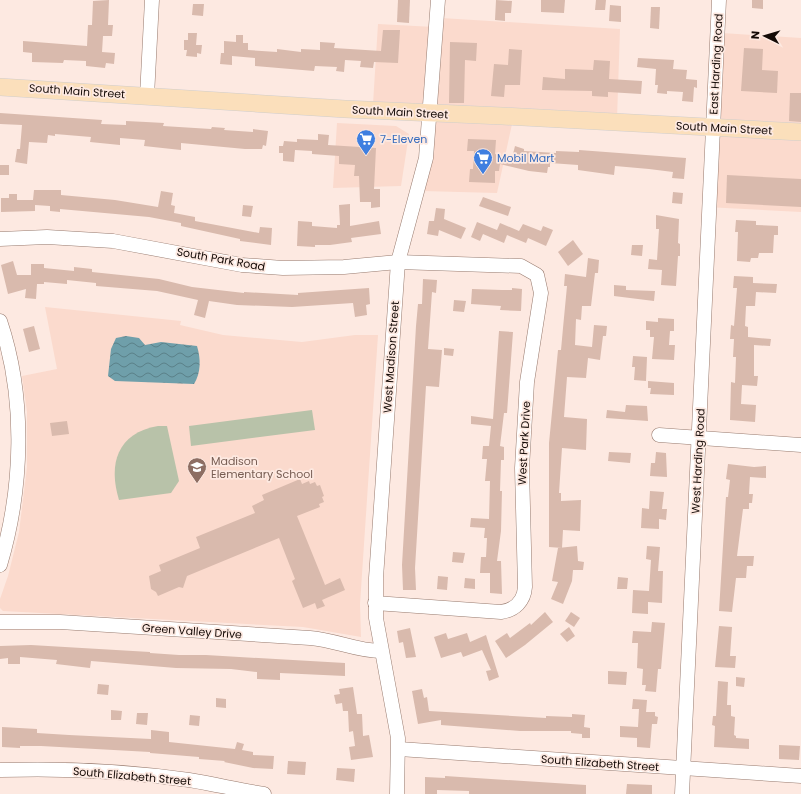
<svg xmlns="http://www.w3.org/2000/svg" width="801" height="794" viewBox="0 0 801 794" font-family="Poppins,sans-serif">
<style>
.built{fill:#fbdacd}
.green{fill:#b8c2a9}
.water{fill:url(#water-waves)}
.building{fill:#d9baad}
.lines{fill:none;stroke-linecap:round;stroke-linejoin:round}
.minor-casing{stroke:#987b6f;stroke-width:15}
.major-casing{stroke:#d0cecd;stroke-width:18}
.minor{stroke:#fff;stroke-width:14}
.major{stroke:#fbdfbb;stroke-width:17}
.labels{text-anchor:middle;dominant-baseline:central;stroke-width:3.5;stroke-linejoin:round;paint-order:stroke}
.street-label{font-size:11px;fill:#140a06;stroke:#fde9e1}
.shop-label{font-size:11px;fill:#366cbe;stroke:#fde9e1;text-anchor:start}
.education-label{font-size:11px;fill:#785e54;stroke:#fde9e1;text-anchor:start}
</style>
<defs>
<pattern id="water-waves" width="16" height="10" patternUnits="userSpaceOnUse"><rect width="16" height="10" fill="#6f9faa"/><path d="M0 5q4-4 8 0t8 0" fill="none" stroke="#5a8088"/></pattern>
</defs>
<rect width="100%" height="100%" fill="#fde9e1"/>
<!-- built -->
<g class="built">
<path d="M441 18 620 29 617 119 437 109Z"/>
<path d="M378 24 434 27 429 109 373 104Z"/>
<path d="M722 33 801 38V129L718 124Z"/>
<path d="M435 121 512 124 497 193 422 191Z"/>
<path d="M337 123 396 126 409 134 401 186 333 188Z"/>
<path d="M709 132 801 137V212L706 207Z"/>
<path d="M45 307 181 321 180 325 223 335 302 342 355 335H378L360 604 361 637 303 627 3 611 0 608V599L8 576 19 532 27 467V412L22 376 57 369Z"/>
</g>
<!-- green -->
<g class="green">
<path d="M312 410 315 430 191 446 189 426Z"/>
<path d="M158 426H167L179 481 171 493 119 500C108 464 117 433 158 426Z"/>
</g>
<!-- water -->
<path class="water" d="M126 336 139 338 145 345 161 342 197 346C201 359 201 373 194 384L115 381 108 376 111 349 116 338Z"/>
<!-- building -->
<g class="building">
<path d="M109 0 108 25H113L112 36H103L102 52 115 53 114 64 106 63 105 68 86 66V61L64 60 63 63 32 62V53L23 52V41L87 46 88 25H92L93 1Z"/>
<path d="M398 0H410L409 23 397 22Z"/>
<path d="M496 0 512 1 511 13H505V21L495 20Z"/>
<path d="M541 0H565L564 13 541 12Z"/>
<path d="M596 0H606L605 10H595Z"/>
<path d="M752 0H763V9L752 8Z"/>
<path d="M193 4H204L203 16 192 15Z"/>
<path d="M610 5 621 6V22L609 21Z"/>
<path d="M651 7H660L659 29 650 28Z"/>
<path d="M383 30H400L398 63 374 62 373 68 360 67 361 61 345 60 344 72 336 71 337 67 315 66 314 71 255 66V58L232 56V65L220 64 221 53H224V41L236 42V35H243V43H248V50L277 52V49L301 52V49L320 50V42L335 43 334 48 381 51Z"/>
<path d="M188 33H197L196 45H202L201 54 197 53V57L186 56 187 50H184V40H188Z"/>
<path d="M450 42 477 43 476 61 465 60 464 103H449Z"/>
<path d="M744 48 763 49 762 70 778 71 777 93 741 91Z"/>
<path d="M509 49 522 50 520 85H505L504 97 491 96 494 64 508 65Z"/>
<path d="M638 58 674 60 673 69 687 70 686 79 697 80V88L694 87 693 102 682 101 683 92 667 91V94L657 93 658 85H655L656 69 637 67Z"/>
<path d="M594 60 610 61 609 79 642 81 641 94 608 92V97L592 96V91L542 90 543 77 565 79V69L593 70Z"/>
<path d="M790 93H801V122L789 121Z"/>
<path d="M0 113 102 120 101 124 126 125V121L146 122 164 123 163 126 211 129 212 127 225 128 224 130 253 132V129L268 131 266 146 263 145 262 149H245L181 143V150L144 146 145 140 120 138V145L90 142 91 137 55 134V136L48 135 47 143 29 142 27 164 15 162 17 149H20L22 125 0 124Z"/>
<path d="M318 134 329 135 328 145 376 148 374 189H380V207L371 208V202H360L359 176H354L355 165 339 164V156L312 154V151L295 150 294 162 283 161V153H279V146H283L284 141 297 142V139L318 140Z"/>
<path d="M468 139 496 140 495 154 512 158 515 146 524 149V151L556 153V151L579 152V150L686 158 684 179 672 178 673 172 649 169 615 166 614 175 578 170V165L550 163V167H548L547 173 529 171 500 164 499 171H495V183L469 182 470 169H473L474 151H467Z"/>
<rect x="0" y="165" width="9" height="10"/>
<path d="M727 175 801 179V207L726 203Z"/>
<path d="M34 190H61V195L115 200 158 207 161 191 173 193 171 205 175 206 174 213 195 217V221L259 233 260 227 272 228 271 245 240 241V239L181 226V223L149 217 60 209V212L50 211V206L35 205V211L1 212V198H9V194H17V200H33Z"/>
<path d="M673 192 683 193 682 204 672 203Z"/>
<path d="M483 197 511 207 508 216 479 206Z"/>
<path d="M350 204V226L379 221 381 234 351 238 352 242 330 245H315V247L297 246 298 221 312 222V226L337 228V225H340L339 205Z"/>
<path d="M243 205 253 206 251 217 242 216Z"/>
<path d="M436 208 445 209 444 219 466 228 461 239 439 230 438 236 427 234 429 221H434Z"/>
<path d="M656 215 679 219 678 243 680 244V256H678L676 286 661 285 662 270 648 269 649 259 657 260 659 229H656Z"/>
<path d="M736 220 756 221V225L778 226V235H774L773 253H759L758 258H751L750 262 737 261 738 232H735Z"/>
<path d="M477 222 497 230 500 223 519 231 523 224 541 231 543 226 553 230 546 246 528 238 526 243 507 235 504 243 483 234 480 241 471 237Z"/>
<path d="M573 240 583 254 568 266 558 252Z"/>
<path d="M632 245H643L642 256 631 255Z"/>
<path d="M588 258 599 260 598 273H595L591 306H582L581 320 576 319 575 345 592 347 594 325 607 326 606 336H603L600 360 588 358 586 378 567 377 564 417 587 419 586 450 562 448 559 493H561V501L581 500 580 531 563 530 562 548 549 547V443L558 350H561L563 328 567 286H564L565 274 586 277Z"/>
<path d="M13 261 17 275H31V264H44V268L74 271V267L92 269V272L159 279 192 287 244 293V292L298 295V293L369 288 370 304 366 305 367 315 355 317 353 303 292 307 237 305 209 301 205 318 194 315 198 300 157 291 96 286V283L67 280V284L44 282V284H37L36 299 25 298 26 289 8 294 1 265Z"/>
<path d="M734 276 753 277V283L777 284 776 293 756 292 755 306H746L745 326 748 327V337L771 339 770 346 754 345V376H758L757 386 742 385 741 404 756 405 755 422 730 420 731 382 735 383 736 357H733L734 339H730L731 325 734 326 737 288H733Z"/>
<path d="M423 279 437 280 436 293 432 292 428 349 442 350 439 387 426 386 415 568 416 590H403L402 565 416 326 418 304H422Z"/>
<path d="M614 285 626 286V290L655 291 654 301 614 296Z"/>
<path d="M512 288 522 289 521 311 500 310 501 306 471 304 472 289 502 290H512Z"/>
<path d="M454 300 466 301 464 312 453 311Z"/>
<path d="M658 318 674 319V331H670L669 345H675L674 360 652 359 654 337H650V330H646V321L658 322Z"/>
<path d="M34 326 40 349 29 352 23 329Z"/>
<path d="M499 331 513 332 507 413H504L500 446 504 447V460H501L500 491H502L501 531 497 561H501L502 594 490 593V573H480L481 557H486L487 538H484L485 528 470 527 471 518 489 519 490 481H485L487 459H482L483 446H489L491 426 471 424V416L493 419Z"/>
<path d="M444 348 454 349 453 356 444 355Z"/>
<path d="M633 356 647 357 646 381 634 380 635 367H632Z"/>
<path d="M648 381 674 383V395L650 394 651 388H648Z"/>
<path d="M626 405 647 406 648 421 606 418 607 410 625 412Z"/>
<path d="M67 421 69 434 52 436 50 423Z"/>
<path d="M609 452 631 453 630 463 608 461Z"/>
<path d="M656 452 666 453 667 477 650 476 651 463H655Z"/>
<path d="M728 464 754 467 766 466V478L750 477 749 494H753L752 503H749V509H743L737 556H754L753 566H747L746 578H736L732 612 719 611 726 497H728L730 480 726 479Z"/>
<path d="M300 479 302 484 309 481 310 484 315 482 317 486 320 485 324 496 322 497 324 502 319 504 320 507 297 516 325 585 340 578 345 590 322 600 325 606 317 609 315 603 303 608 292 581 295 579 279 538 187 576 183 588 179 587 158 596 156 592 151 589 149 576 161 571 159 565 200 548 196 537 255 513 252 506 264 500 262 495Z"/>
<path d="M650 491 664 492 662 509H667L666 520 659 519V529L641 528 642 508 649 509Z"/>
<path d="M577 546 578 561 584 562 583 570H573L572 581 563 604 551 599 558 582 552 581 558 548Z"/>
<path d="M647 546 660 547 658 571H663L662 603 648 602V614L632 613 633 590 649 591 651 560 646 559Z"/>
<path d="M453 552 465 553 463 563 452 562Z"/>
<path d="M438 576 448 577 447 590 437 589Z"/>
<path d="M618 577 628 578 627 589H617Z"/>
<path d="M465 578 475 579V589L464 588Z"/>
<path d="M545 612 553 622 525 645 506 658 495 641 507 633 510 638 530 623 531 625Z"/>
<path d="M571 612 580 618 574 627 565 621Z"/>
<path d="M652 622 665 623 661 669H658L656 692 645 691 646 685H642L643 669 637 668 638 643H632L633 631 651 632Z"/>
<path d="M719 626 732 627 730 656H736L735 668 715 667Z"/>
<path d="M569 627 575 636 567 642 560 634Z"/>
<path d="M410 628 416 657 406 658 403 642 399 643 397 631Z"/>
<path d="M446 633 448 639 467 633 470 642 486 635 499 677 489 681 486 671 491 670 482 650 463 657 461 652 441 658 434 637Z"/>
<path d="M31 645 150 652V653L179 655H206L345 663V676L280 673V680L257 679V672L231 669 176 668 91 661 90 668 56 664 57 660 20 657V664H8V658L0 659V646Z"/>
<path d="M608 671 627 672 626 685 608 684Z"/>
<path d="M736 677 745 678 744 687 736 686Z"/>
<path d="M718 681 728 682 727 705H731V716L735 717 734 735 736 736V738L749 739V749L714 747 715 726 712 725 713 716H716Z"/>
<path d="M98 684 109 685 108 695 97 694Z"/>
<path d="M353 687 357 714H362L363 736 369 735 373 757 351 760 349 747 355 746 353 731 349 732 348 711H343L342 703 336 704 334 695 340 694 339 689Z"/>
<path d="M422 689 424 698 427 697 429 711 546 718V716L572 717V714L585 715 584 727 590 728V738H582V734L571 733V731H520L441 725V720L418 724 412 691Z"/>
<path d="M216 698 226 699V708L216 707Z"/>
<path d="M633 699 647 700 646 712H655V716L658 717 657 724H652L650 748 637 747V738L620 737V726L638 727 639 709H632Z"/>
<path d="M111 710 122 711 121 720H111Z"/>
<path d="M137 713H148L147 725 136 724Z"/>
<path d="M190 715 200 716 199 726 189 725Z"/>
<path d="M2 727 37 729V733L69 735 151 739V730L169 732V742L235 749 237 742 244 744 242 750 253 752V755L274 756 273 769 253 768 224 762 225 761 199 759V757L150 753V752L41 746H20V748L2 747Z"/>
<path d="M779 745 800 746 799 760 779 759Z"/>
<path d="M288 761 306 762 305 775 287 774Z"/>
<path d="M337 768 355 769 354 782 336 780Z"/>
<path d="M445 776 586 785V794H469V791L437 790V794H425V777L445 778Z"/>
<path d="M627 784 652 785V794H626Z"/>
</g>
<g class="lines">
<defs>
<g id="minor">
<path d="M147 96 152 0"/>
<path d="M0 239 47 237 113 241 242 265 283 268 344 267 398 262 521 266 537 275 541 293 527 382 522 468 525 587C524 601 515 610 501 612L375 603"/>
<path d="M0 321C26 398 23 488 0 565"/>
<path d="M659 435 801 445"/>
<path d="M0 622H60L310 638C336 640 356 651 381 651"/>
<path d="M399 749 801 776"/>
<path d="M0 770C63 768 127 771 189 780 214 784 239 790 264 794"/>
<path d="M397 794 398 738 376 618V578L398 262 426 158 438 0"/>
<path d="M682 794 719 0"/>
</g>
<path id="major" d="M0 87 345 109 502 116 801 132"/>
</defs>
<!-- minor casing -->
<use href="#minor" class="minor-casing"/>
<!-- major casing -->
<use href="#major" class="major-casing"/>
<!-- minor -->
<use href="#minor" class="minor"/>
<!-- major -->
<use href="#major" class="major"/>
</g>
<!-- icons -->
<defs>
<symbol id="supermarket-pin" viewBox="-11 -11 22 30"><path d="M0 17L-7.5 6A9.5 9.5 0 1 1 7.5 6Z" fill="#3f7fe0" stroke="#fde9e1"/><path d="M-6-5.5h2.5l.6 2H6L4.5 2H-2.5L-4.4-4H-6ZM-1.5 3.2a1.3 1.3 0 1 0 .1 0ZM3 3.2a1.3 1.3 0 1 0 .1 0Z" fill="#fff"/></symbol>
<symbol id="school-pin" viewBox="-11 -11 22 30"><path d="M0 17L-7.5 6A9.5 9.5 0 1 1 7.5 6Z" fill="#8d6e63" stroke="#fde9e1"/><path d="M0-5L7-2L0 1L-7-2ZM-4 1L0 2.5L4 1V4Q0 6-4 4Z" fill="#fff"/></symbol>
</defs>
<g fill-rule="evenodd">
<use href="#supermarket-pin" x="355" y="128" width="22" height="30"/>
<use href="#supermarket-pin" x="472" y="147" width="22" height="30"/>
<use href="#school-pin" x="186" y="456" width="22" height="30"/>
</g>
<g class="labels">
<!-- street labels -->
<g class="street-label">
<text transform="translate(716 64) rotate(-87)">East Harding Road</text>
<text transform="translate(77 91) rotate(4)">South Main Street</text>
<text transform="translate(400 112) rotate(3)">South Main Street</text>
<text transform="translate(724 128) rotate(3)">South Main Street</text>
<text transform="translate(221 259) rotate(10)">South Park Road</text>
<text transform="translate(391 357) rotate(-86)">West Madison Street</text>
<text transform="translate(524 443) rotate(-87)">West Park Drive</text>
<text transform="translate(698 461) rotate(-87)">West Harding Road</text>
<text transform="translate(192 631) rotate(4)">Green Valley Drive</text>
<text transform="translate(600 763) rotate(4)">South Elizabeth Street</text>
<text transform="translate(132 776) rotate(5)">South Elizabeth Street</text>
</g>
<!-- shop labels -->
<g class="shop-label">
<text x="380" y="139">7-Eleven</text>
<text x="497" y="158">Mobil Mart</text>
</g>
<!-- education labels -->
<g class="education-label">
<text x="211" y="461">Madison<tspan x="211" dy="13">Elementary School</tspan></text>
</g>
</g>
<!-- north arrow -->
<g transform="translate(765 36) rotate(275)" stroke="#fde9e1" stroke-width="3" paint-order="stroke">
<path d="M0-3L7 15L0 10L-7 15Z" fill="#140a06"/>
<text y="-6" font-size="11" font-weight="bold" text-anchor="middle" fill="#140a06">N</text>
</g>
</svg>
